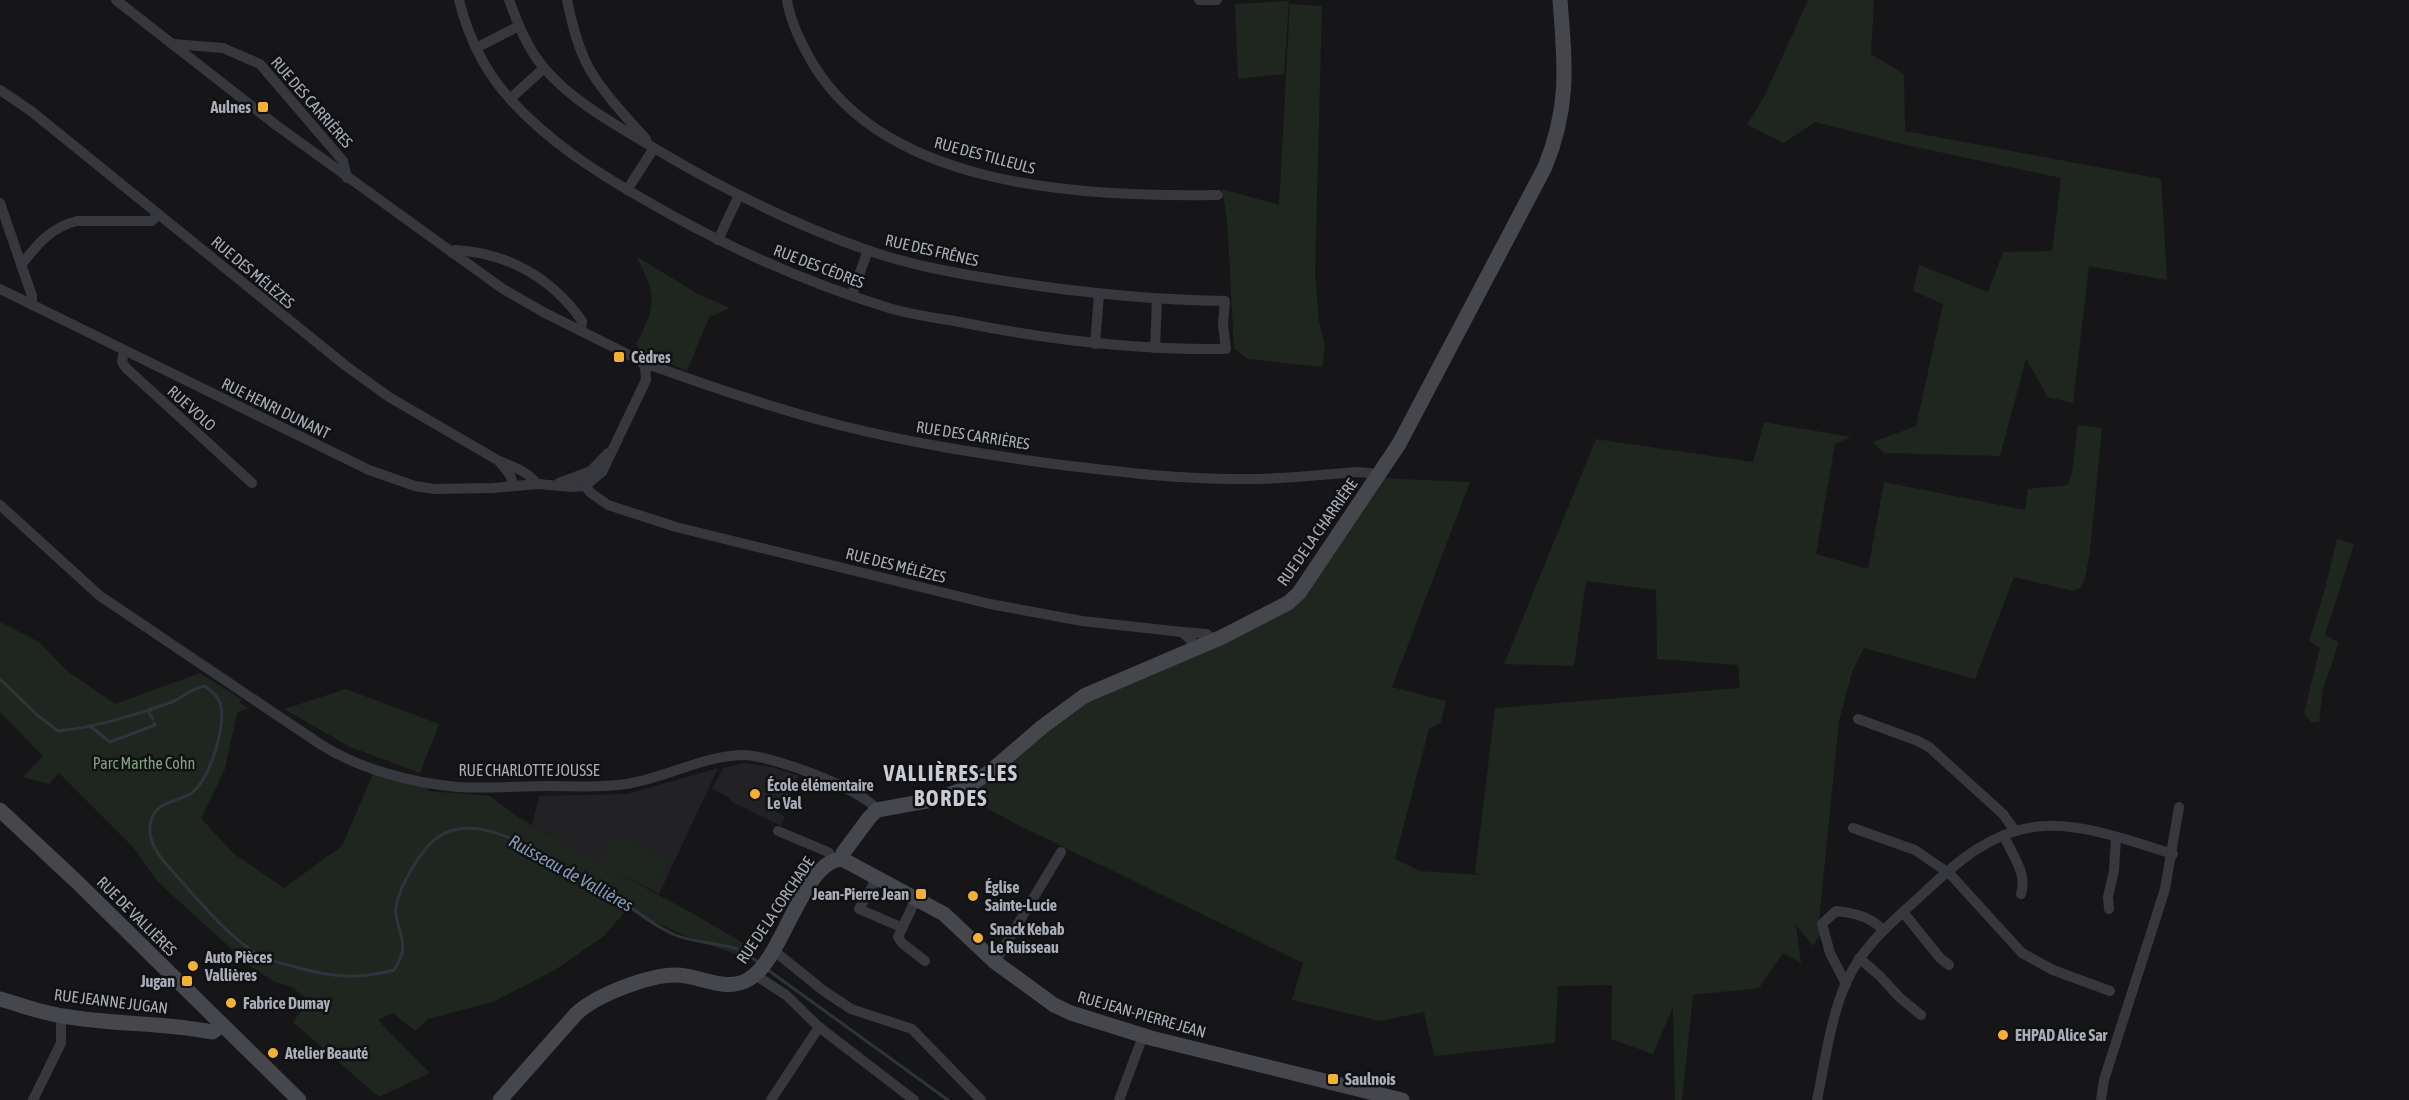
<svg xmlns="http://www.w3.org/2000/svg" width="2409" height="1100" viewBox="0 0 2409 1100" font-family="'Asap Condensed',sans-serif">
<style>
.built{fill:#222225}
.green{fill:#1e261f}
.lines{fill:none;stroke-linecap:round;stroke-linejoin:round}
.stream{stroke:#2c353c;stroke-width:3}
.street{stroke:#37383d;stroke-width:10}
.secondary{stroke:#45474d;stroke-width:15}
.poi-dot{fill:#f2b134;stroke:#111113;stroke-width:2}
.labels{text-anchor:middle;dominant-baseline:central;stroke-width:5;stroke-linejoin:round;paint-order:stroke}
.street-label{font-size:16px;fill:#a8adb8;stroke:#111113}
.poi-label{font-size:16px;font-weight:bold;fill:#a8adb8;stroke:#111113;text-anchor:start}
.park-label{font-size:16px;fill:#7fa381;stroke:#111113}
.water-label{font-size:18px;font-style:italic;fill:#7f9bb3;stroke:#111113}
.district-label{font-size:22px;font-weight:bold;letter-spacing:1.5px;fill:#c9ccd4;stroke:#111113}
</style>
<rect width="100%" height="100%" fill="#161618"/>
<!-- built -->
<g class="built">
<path d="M743 763 773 767 799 776 776 812 785 817 781 826 730 801V798L712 789 723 768Z"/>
<path d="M718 768 659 894 603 866 532 825 539 796 627 794Z"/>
</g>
<!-- green -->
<g class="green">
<path d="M1808 0H1874L1871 54 1904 74 1905 131 2161 179 2167 280 2089 266 2073 403 2048 397 2026 359 2000 456 1884 453 1873 442 1916 426 1943 304 1913 291 1919 265 1988 292 2003 252 2052 251 2061 178 1906 145 1815 122 1784 143 1747 125 1764 97Z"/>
<path d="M1289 1 1284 74 1238 79 1235 4Z"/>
<path d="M1290 4 1322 6 1315 274 1319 321 1325 345 1322 367 1248 359 1234 348 1227 219 1222 189 1279 205Z"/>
<path d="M636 256 698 294 730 308 709 317 687 371 641 352 636 344C657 305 657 296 636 256Z"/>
<path d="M1764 422 1851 437 1835 444 1816 554 1868 569 1884 482 2025 510 2028 489 2068 485 2072 472 2078 425 2102 428 2090 551 2085 579 2080 588 2073 591 2014 577 1975 679 1864 648 1852 672 1839 721 1819 921 1820 935 1813 946 1796 925 1801 963 1783 953 1759 988 1693 995 1682 1100H1675L1673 1007 1653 1054 1611 1039 1612 985 1558 986 1555 1043 1434 1056 1424 1012 1380 1021 1292 1000 1303 963 1018 825 962 795 1056 716 1288 602 1378 478 1470 482 1392 687 1446 701 1441 722 1429 729 1395 859 1420 871 1481 875 1475 873 1495 708 1740 688 1738 665 1657 659 1656 590 1586 581 1574 666 1504 664 1596 439 1753 462Z"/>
<path d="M2337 539 2354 544 2325 635 2339 642 2323 689 2319 722H2311L2304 713 2320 648 2309 641 2325 589Z"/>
<path d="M0 622 39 642 66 670 115 704 200 673 241 699 240 703 248 708 237 713 225 769 201 818 233 853 284 888 342 846 373 774 428 788 429 791 490 796 518 817 600 864 615 834 669 860 654 890 606 867 692 913 757 951 741 956 690 938 627 909 604 936 555 970 493 1002 428 1019 415 1031 393 1013 378 1020 430 1073 379 1097 293 1022 309 1001 292 987 275 982 249 965 157 881 133 847 59 773 49 784 23 777 43 756 0 712Z"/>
<path d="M346 689 439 724 420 773 350 747 284 709Z"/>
</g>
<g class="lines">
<!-- stream -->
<g class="stream">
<path d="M0 679 36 714 58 731C92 728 140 714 172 702 184 697 191 688 205 686 211 691 218 696 220 703 227 724 210 778 193 792 176 804 152 800 150 827 148 849 170 868 184 884 206 909 231 939 261 956 271 961 284 964 295 967 332 977 357 980 394 970 410 946 400 939 396 915 393 896 416 860 428 846 464 805 526 845 561 865 577 873 594 881 609 891 629 905 650 924 673 934 690 942 708 942 726 946 738 948 748 955 758 962"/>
<path d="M152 708 149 713 153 719"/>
<path d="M90 726 110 742 155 725 154 723"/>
<path d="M768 970 948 1100"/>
</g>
<!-- street -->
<g class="street">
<path d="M459 0C468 36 485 72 511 100 549 142 596 172 645 200 722 245 804 282 889 308 912 315 937 318 960 322 1048 340 1137 350 1226 349L1223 325 1225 301C1149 300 1074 292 999 280 954 273 910 265 867 250 792 224 721 188 654 148 616 125 573 102 544 68 527 48 518 24 509 0"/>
<path d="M567 0C572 24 578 49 590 70 606 96 626 117 646 139"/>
<path d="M787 0C790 20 798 37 808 55 879 189 1084 197 1218 195"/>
<path d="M1199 0H1217"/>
<path d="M173 44 223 48 260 64 343 161 347 178"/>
<path d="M476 48 519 26"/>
<path d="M0 90 31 111 346 366 389 397 499 461C514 467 527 471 537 484"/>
<path d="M510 99 544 68"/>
<path d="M627 190 654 148"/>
<path d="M0 203 32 296V305"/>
<path d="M718 240 739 195"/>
<path d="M452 253 455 250C508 253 552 278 582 321L581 331"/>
<path d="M21 265C37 245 51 227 77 221H152L158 214"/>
<path d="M0 289 369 470 415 486 434 489 493 488 537 484 572 487 585 486 602 472 646 380 645 367 641 361 545 313 503 289 276 125 116 0"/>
<path d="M852 295 868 250"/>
<path d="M1095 344 1099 295"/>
<path d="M1155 348 1157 300"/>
<path d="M124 351 122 362 126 368 252 483"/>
<path d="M645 367 653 366C714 388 776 409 839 425 910 443 982 454 1054 464 1119 472 1183 480 1248 479 1285 479 1321 475 1357 472L1370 473 1378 478"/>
<path d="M499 461 510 475 514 486"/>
<path d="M582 476 585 486 591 493 608 505 676 527 990 604 1082 621 1182 632"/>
<path d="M559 483 591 471 608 453"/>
<path d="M0 505 100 596 320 744C359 769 412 783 458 787 488 789 519 786 549 786 574 786 601 788 626 784 666 778 704 755 745 755 772 756 863 789 877 810"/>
<path d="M1195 649 1192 641 1182 632 1207 634 1213 641"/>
<path d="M1858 719 1918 741 1929 747 2003 814 2015 831"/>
<path d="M1853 828 1915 850 1950 874 2022 953 2053 970 2110 991"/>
<path d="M778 831 828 852 834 860"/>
<path d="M2004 835C2011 855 2028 872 2021 894"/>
<path d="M876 880 859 909 901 927"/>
<path d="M915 901 898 937 902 943 925 961"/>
<path d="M2109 909 2108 897 2114 871 2116 838"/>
<path d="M1903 912 1940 958 1949 965"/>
<path d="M773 950 824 991 851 1009 912 1029 981 1100"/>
<path d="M1859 958 1880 976 1899 997 1921 1015"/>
<path d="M995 962 1061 852"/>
<path d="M755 975 786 995 819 1027 914 1100"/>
<path d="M1846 984 1830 953 1822 924 1836 911C1853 913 1870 916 1883 930"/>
<path d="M33 1100 61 1043V1016"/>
<path d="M771 1100 819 1027"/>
<path d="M1119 1100 1143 1036"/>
<path d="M1817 1100C1825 1062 1830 1021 1845 985 1860 950 1886 927 1914 902 1952 867 1989 829 2044 826 2087 824 2133 842 2173 854"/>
<path d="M2101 1100 2104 1080 2165 889 2179 807"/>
</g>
<!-- secondary -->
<g class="secondary">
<path d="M0 810 77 882 299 1100"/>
<path d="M842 859 843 853 869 818 877 810 932 800 962 790 991 771 1042 727 1084 696 1222 637 1288 603 1299 593 1399 444 1545 167C1570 105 1565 65 1560 0"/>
<path d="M0 999C21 1005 42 1013 63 1016 112 1025 163 1022 212 1032L222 1025"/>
<path d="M500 1100 576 1014C596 995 650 974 678 975 701 976 727 993 749 979 783 960 802 861 842 859L944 914 995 962 1054 1005 1071 1013 1151 1038 1402 1100"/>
</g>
</g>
<!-- markers -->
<g class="poi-dot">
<rect x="257" y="101" width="12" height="12" rx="3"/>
<rect x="613" y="351" width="12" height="12" rx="3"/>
<circle cx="755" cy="794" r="6"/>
<rect x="915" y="888" width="12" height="12" rx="3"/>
<circle cx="973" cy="896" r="6"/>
<circle cx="978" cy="938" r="6"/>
<circle cx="193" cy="966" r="6"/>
<rect x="181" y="975" width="12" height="12" rx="3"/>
<circle cx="231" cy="1003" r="6"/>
<circle cx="2003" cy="1035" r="6"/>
<circle cx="273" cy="1053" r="6"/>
<rect x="1327" y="1073" width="12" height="12" rx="3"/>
</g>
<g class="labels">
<!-- street labels -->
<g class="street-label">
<text transform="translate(312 102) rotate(49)">RUE DES CARRIÈRES</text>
<text transform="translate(985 155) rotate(15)">RUE DES TILLEULS</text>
<text transform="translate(932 250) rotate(13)">RUE DES FRÊNES</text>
<text transform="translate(819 266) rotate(21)">RUE DES CÈDRES</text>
<text transform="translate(253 272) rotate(40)">RUE DES MÉLÈZES</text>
<text transform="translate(192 408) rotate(42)">RUE VOLO</text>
<text transform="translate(276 408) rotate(26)">RUE HENRI DUNANT</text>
<text transform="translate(973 435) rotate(9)">RUE DES CARRIÈRES</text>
<text transform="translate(1317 532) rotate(-55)">RUE DE LA CHARRIÈRE</text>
<text transform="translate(896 565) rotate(14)">RUE DES MÉLÈZES</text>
<text x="529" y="770">RUE CHARLOTTE JOUSSE</text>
<text transform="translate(775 910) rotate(-56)">RUE DE LA CORCHADE</text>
<text transform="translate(137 916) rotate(45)">RUE DE VALLIÈRES</text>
<text transform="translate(111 1001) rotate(7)">RUE JEANNE JUGAN</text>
<text transform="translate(1142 1014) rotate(16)">RUE JEAN-PIERRE JEAN</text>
</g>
<!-- poi labels -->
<g class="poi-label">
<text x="251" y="107" text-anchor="end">Aulnes</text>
<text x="631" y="357">Cèdres</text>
<text x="767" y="785">École élémentaire<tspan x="767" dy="18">Le Val</tspan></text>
<text x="985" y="887">Église<tspan x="985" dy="18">Sainte-Lucie</tspan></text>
<text x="909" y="894" text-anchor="end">Jean-Pierre Jean</text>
<text x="990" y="929">Snack Kebab<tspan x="990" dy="18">Le Ruisseau</tspan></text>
<text x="205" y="957">Auto Pièces<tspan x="205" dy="18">Vallières</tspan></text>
<text x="175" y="981" text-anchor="end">Jugan</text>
<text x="243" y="1003">Fabrice Dumay</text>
<text x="2015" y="1035">EHPAD Alice Sar</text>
<text x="285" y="1053">Atelier Beauté</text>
<text x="1345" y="1079">Saulnois</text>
</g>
<!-- park labels -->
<g class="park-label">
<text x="144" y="763">Parc Marthe Cohn</text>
</g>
<!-- water labels -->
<g class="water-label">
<text transform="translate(571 873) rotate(29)">Ruisseau de Vallières</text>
</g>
<!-- district labels -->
<g class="district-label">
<text x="951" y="773">VALLIÈRES-LES<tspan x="951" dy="25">BORDES</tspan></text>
</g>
</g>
</svg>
